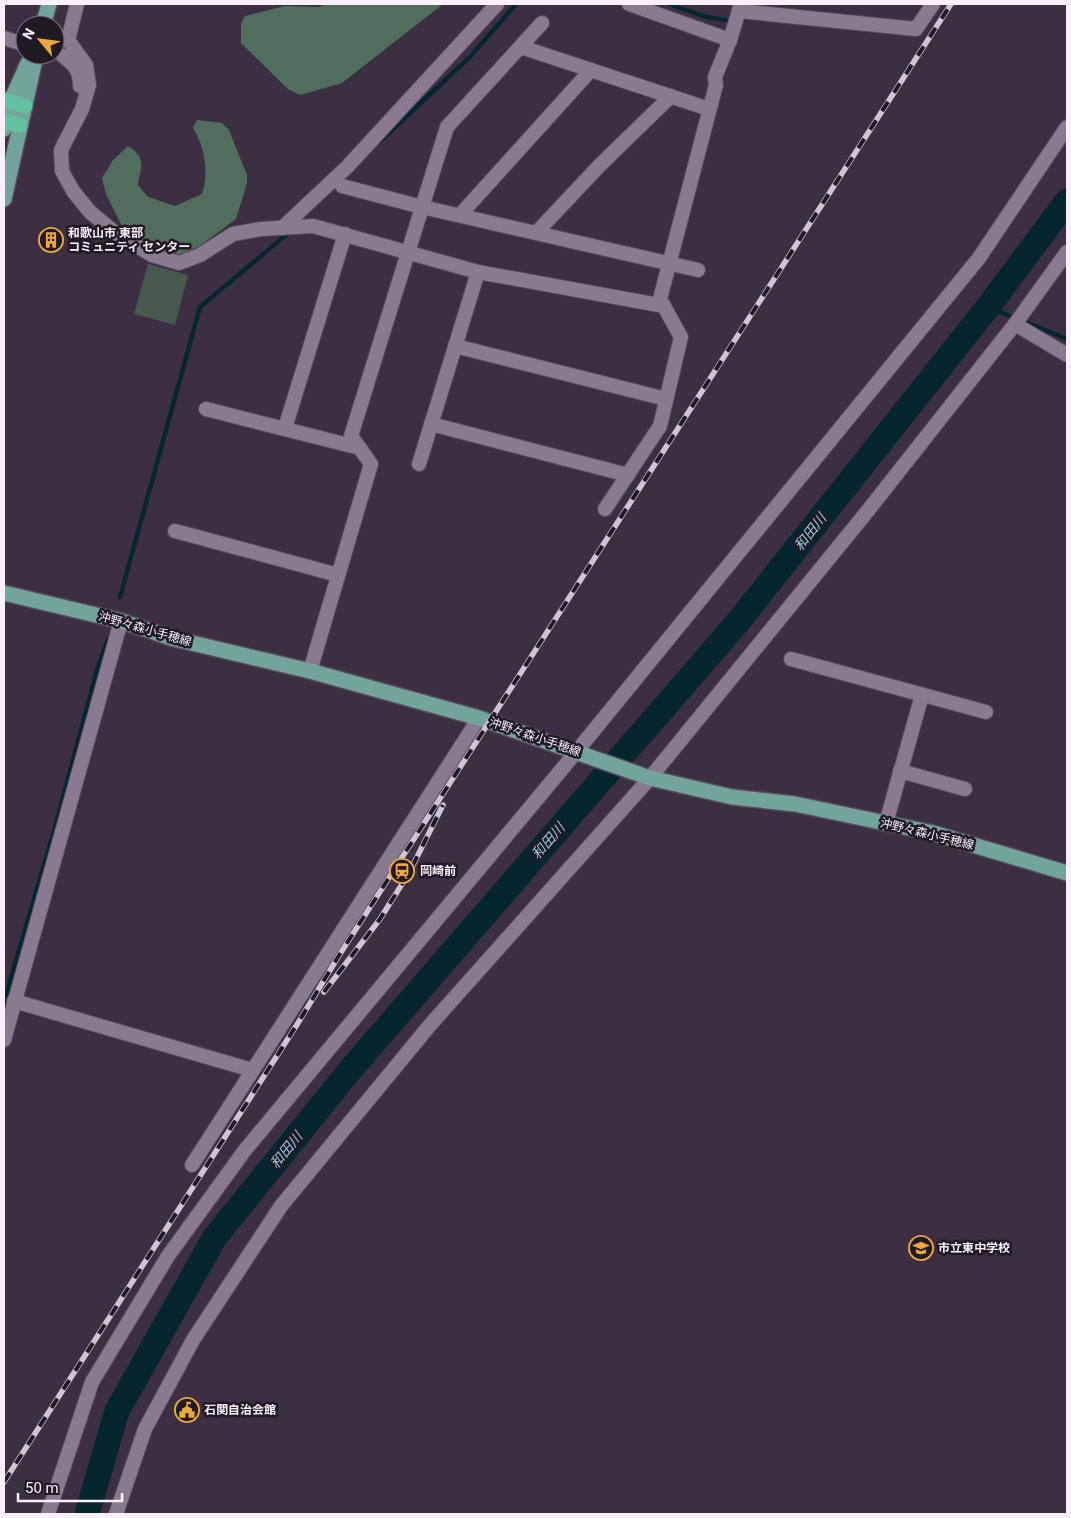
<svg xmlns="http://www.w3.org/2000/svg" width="1071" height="1518" viewBox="0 0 1071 1518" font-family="Roboto,'Noto Sans JP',sans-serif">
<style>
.green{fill:#47584f}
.forest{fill:#516d5e}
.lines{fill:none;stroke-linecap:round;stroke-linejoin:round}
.stream{stroke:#05252f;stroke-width:4.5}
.river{stroke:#05252f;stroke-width:25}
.minor-casing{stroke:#564b5b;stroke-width:16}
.major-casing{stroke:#564b5b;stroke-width:18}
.highway-casing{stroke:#564b5b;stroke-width:18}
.minor{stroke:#8a7a90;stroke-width:14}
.major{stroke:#73a49a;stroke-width:15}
.highway{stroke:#63c0a0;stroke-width:15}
.rail-casing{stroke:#cec4d2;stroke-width:5.5}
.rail{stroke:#201a22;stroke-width:4;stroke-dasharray:11;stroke-linecap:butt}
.labels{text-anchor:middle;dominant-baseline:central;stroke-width:5;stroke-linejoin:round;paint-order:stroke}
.poi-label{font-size:12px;font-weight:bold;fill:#f9f0fc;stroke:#201a22;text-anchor:start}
.street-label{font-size:12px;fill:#f9f0fc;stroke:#201a22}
.water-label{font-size:14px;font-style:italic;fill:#8ecbe3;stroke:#201a22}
</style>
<rect width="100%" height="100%" fill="#3c2f42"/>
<!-- green -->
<path class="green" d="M148 264 188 275 175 325 134 314Z"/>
<!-- forest -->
<g class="forest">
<path d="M326 4H443L342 83 300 95 288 89 241 43V24L245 16 285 6 319 7Z"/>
<path d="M197 120 222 123 229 130 247 175V183L236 219 201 245 182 255H174L124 230 106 194 102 178 113 160 128 146C147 158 141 166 138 185L148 197 175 206 202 194C209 174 205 147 193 128Z"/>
</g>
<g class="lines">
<!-- stream -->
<g class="stream">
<path d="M669 4 706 17 740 22 749 15"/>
<path d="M380 141 470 57 516 4"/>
<path d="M988 307 1067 339"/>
<path d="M120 597 200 307 292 230"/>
<path d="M4 1002 55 828 97 670 108 639"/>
</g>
<!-- river -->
<path class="river" d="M87 1514 117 1411 215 1237 351 1069 738 622 988 307 1067 201"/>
<defs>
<g id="minor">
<path d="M77 4 68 40 86 65 89 85 82 109 61 150 62 171 73 191 90 212 114 232 152 255 179 263 200 255 233 234 261 229 313 226 478 272 664 306"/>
<path d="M629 4 730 40"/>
<path d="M739 11 916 29 933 4"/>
<path d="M4 38 24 44"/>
<path d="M521 47 709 109"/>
<path d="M63 56C75 65 80 71 80 86"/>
<path d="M342 186 422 207 698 270"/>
<path d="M460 215 591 70"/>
<path d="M282 228 348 166 497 4"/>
<path d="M536 233 600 165 671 96"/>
<path d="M1015 324 1067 355"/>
<path d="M455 346 666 399"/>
<path d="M206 409 360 448"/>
<path d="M431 424 628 475"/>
<path d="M285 428 345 234"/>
<path d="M419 464 478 272"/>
<path d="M605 509 660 426 681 337 660 299 716 85 715 77 730 40 741 4"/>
<path d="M175 531 338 575"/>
<path d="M791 659 986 712"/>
<path d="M310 671 371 464 351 436 447 127 542 23"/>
<path d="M900 771 965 789"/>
<path d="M886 823 922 695"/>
<path d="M14 1001 252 1070"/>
<path d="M4 1040 121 621"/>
<path d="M192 1165 479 718"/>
<path d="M48 1514 92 1382 168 1256 245 1150 577 751 979 258 1067 127"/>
<path d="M116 1514 145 1429 193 1340 281 1206 430 1025 650 778 866 513 1015 324 1067 252"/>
</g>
<g id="major">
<path d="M43 25 49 4"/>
<path d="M4 129 13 96 28 63"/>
<path d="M4 199 36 55"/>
<path d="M4 593 121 621 171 638 310 671 479 718 650 778 732 797 795 804 933 833 1067 873"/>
</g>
<g id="highway">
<path d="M4 100 25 106"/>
<path d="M4 121 20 125"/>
</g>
</defs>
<!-- minor casing -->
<use href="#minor" class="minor-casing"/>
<!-- major casing -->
<use href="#major" class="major-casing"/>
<!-- highway casing -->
<use href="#highway" class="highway-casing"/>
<!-- minor -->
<use href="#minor" class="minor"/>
<!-- major -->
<use href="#major" class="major"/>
<!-- highway -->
<use href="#highway" class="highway"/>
<defs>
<g id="rail">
<path d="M324 992 380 919 409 873 443 805"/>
<path d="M4 1482 298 1023 338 957 951 4"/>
</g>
</defs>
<!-- rail casing -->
<use href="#rail" class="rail-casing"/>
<!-- rail -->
<use href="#rail" class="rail"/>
</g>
<!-- icons -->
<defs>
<symbol id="building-ring" viewBox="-11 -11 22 22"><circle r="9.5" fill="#201a22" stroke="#eda83b" stroke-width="1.5"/><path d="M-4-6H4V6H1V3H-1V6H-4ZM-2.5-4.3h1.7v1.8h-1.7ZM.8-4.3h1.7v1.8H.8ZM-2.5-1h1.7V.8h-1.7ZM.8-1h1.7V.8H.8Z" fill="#eda83b"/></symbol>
<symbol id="station-ring" viewBox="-11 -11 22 22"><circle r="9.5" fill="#201a22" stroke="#eda83b" stroke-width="1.5"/><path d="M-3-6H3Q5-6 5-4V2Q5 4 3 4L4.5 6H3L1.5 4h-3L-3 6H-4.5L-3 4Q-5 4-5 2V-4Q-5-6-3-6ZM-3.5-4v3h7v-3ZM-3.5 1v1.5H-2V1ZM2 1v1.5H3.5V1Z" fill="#eda83b"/></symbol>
<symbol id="school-ring" viewBox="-11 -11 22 22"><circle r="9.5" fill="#201a22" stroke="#eda83b" stroke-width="1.5"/><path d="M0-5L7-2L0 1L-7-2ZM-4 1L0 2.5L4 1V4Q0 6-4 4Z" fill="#eda83b"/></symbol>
<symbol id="civic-ring" viewBox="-11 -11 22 22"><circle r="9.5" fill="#201a22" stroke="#eda83b" stroke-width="1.5"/><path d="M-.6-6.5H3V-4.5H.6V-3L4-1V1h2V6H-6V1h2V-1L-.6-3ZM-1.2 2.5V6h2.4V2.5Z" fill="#eda83b"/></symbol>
</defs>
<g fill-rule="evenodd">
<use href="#building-ring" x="37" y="226" width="28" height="28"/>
<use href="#station-ring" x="388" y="857" width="28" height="28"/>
<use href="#school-ring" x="907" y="1234" width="28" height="28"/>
<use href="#civic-ring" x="173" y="1396" width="28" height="28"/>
</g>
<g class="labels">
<!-- poi labels -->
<g class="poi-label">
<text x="68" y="233">和歌山市 東部<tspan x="68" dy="14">コミュニティ センター</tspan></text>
<text x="420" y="871">岡崎前</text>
<text x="938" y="1248">市立東中学校</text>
<text x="204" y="1410">石関自治会館</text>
</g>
<!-- street labels -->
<g class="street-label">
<text transform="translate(145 629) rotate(16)">沖野々森小手穂線</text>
<text transform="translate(535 737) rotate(19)">沖野々森小手穂線</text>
<text transform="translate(927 834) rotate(14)">沖野々森小手穂線</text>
</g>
<!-- water labels -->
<g class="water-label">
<text transform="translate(810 532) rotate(-52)">和田川</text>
<text transform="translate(548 841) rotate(-49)">和田川</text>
<text transform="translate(286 1150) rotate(-51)">和田川</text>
</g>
</g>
<!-- border -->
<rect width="1071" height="1518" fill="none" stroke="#f9f0fc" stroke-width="10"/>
<!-- north arrow -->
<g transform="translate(40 40) rotate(299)"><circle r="24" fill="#201a22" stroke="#777079"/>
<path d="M0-4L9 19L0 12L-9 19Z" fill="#eda83b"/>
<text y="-8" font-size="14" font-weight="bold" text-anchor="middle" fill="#f9f0fc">N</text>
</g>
<!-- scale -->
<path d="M18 1493v8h104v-8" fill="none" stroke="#f9f0fc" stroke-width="2.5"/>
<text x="25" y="1493" font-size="15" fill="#f9f0fc" stroke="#201a22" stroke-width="4" paint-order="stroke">50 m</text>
</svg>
